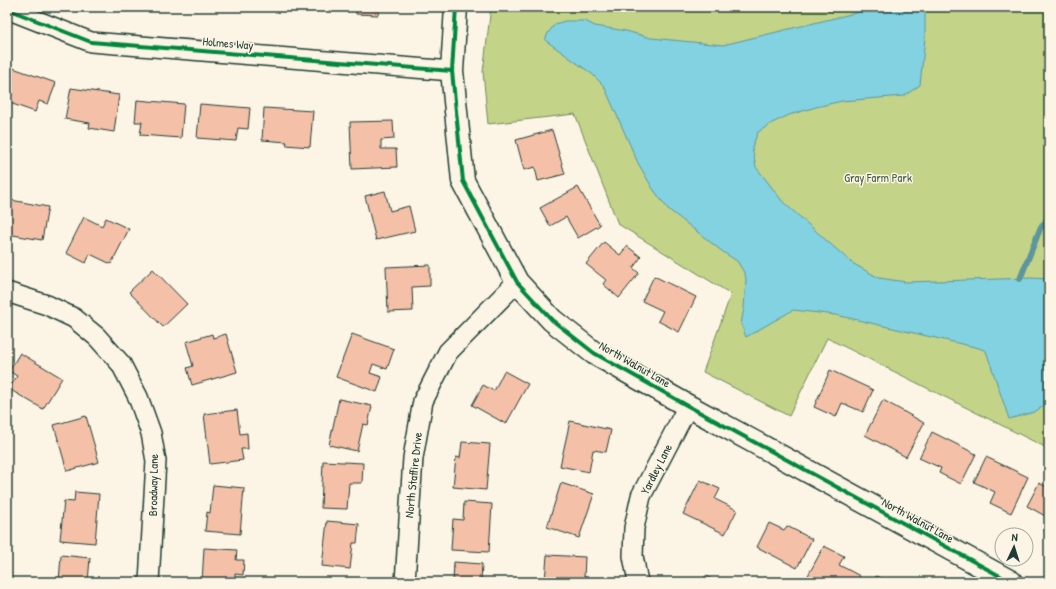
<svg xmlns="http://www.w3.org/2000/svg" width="1056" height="589" viewBox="0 0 1056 589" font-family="'Patrick Hand',sans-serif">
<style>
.green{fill:#c3d388;stroke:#71885e}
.water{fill:#83d2e1;stroke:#5b969c}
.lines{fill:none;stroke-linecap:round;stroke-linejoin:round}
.stream{stroke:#5b969c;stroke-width:6}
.building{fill:#f5c0a8;stroke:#1f3d34}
.street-casing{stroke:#1f3d34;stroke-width:22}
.secondary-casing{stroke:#1f3d34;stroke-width:25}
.street{stroke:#fcf5e5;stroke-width:19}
.secondary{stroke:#fcf5e5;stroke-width:22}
.cycleway-casing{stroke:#fcf5e5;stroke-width:6}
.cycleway{stroke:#00873e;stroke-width:4}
.labels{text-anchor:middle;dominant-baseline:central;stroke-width:3;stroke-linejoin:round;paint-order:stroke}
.street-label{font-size:12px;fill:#1f3d34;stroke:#fcf5e5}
.park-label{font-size:12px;fill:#405b45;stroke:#fcf5e5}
</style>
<rect width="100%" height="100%" fill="#fcf5e5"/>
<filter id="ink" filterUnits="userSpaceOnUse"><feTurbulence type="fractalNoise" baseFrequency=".025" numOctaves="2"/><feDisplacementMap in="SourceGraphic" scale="8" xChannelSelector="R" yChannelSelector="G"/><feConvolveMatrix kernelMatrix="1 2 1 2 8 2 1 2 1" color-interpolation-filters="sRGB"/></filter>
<g filter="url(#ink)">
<!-- green -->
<path class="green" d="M491 7H1049V449L827 338 789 416 703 372 731 294 618 224 575 114 488 124 483 72Z"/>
<!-- water -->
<path class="water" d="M880 7H922L925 9V38L920 85 904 96 842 101 816 107 789 115 772 123 758 132 752 147 756 167 783 202 852 263 879 278 906 282 1031 278 1049 279V405L1044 406 1034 412 1009 419 986 351 979 348 836 315 793 310 746 337 741 324 744 308 746 279 745 274 737 261 723 252 668 209 653 189 638 163 604 86 592 74 545 40 548 33 555 24 565 21H585L595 26 626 31 651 38 723 45Z"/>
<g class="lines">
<!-- stream -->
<path class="stream" d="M1020 279 1040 229 1046 221"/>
</g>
<!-- building -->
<g class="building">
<path d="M356 7H379L378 15 356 14Z"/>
<path d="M10 67 56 83 48 104 39 101 35 112 7 102V75Z"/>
<path d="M71 88 119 95 114 132 89 128 90 123 65 119Z"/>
<path d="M137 100 184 104 181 138 140 135 142 122H135Z"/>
<path d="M200 104 250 108 248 129 238 128 236 141 197 138Z"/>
<path d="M264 108 313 111 310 147 286 145 287 142 262 140Z"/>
<path d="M393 121 394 139 381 140V149H396L397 167 352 169 350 122Z"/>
<path d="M552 130 565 174 538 181 535 167 524 170 516 140Z"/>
<path d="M578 187 600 225 578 238 566 217 550 226 540 208Z"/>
<path d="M385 191 390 211 409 206 415 231 376 240 365 196Z"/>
<path d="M11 200 48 207 42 240 7 234V221Z"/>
<path d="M84 217 102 226 106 218 129 229 111 264 90 254 86 263 66 253Z"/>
<path d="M604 242 620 255 627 246 641 257 633 268 639 273 619 298 603 284 606 280 586 264Z"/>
<path d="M430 265V286L412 287 413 311 388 312 386 267Z"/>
<path d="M153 269 187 304 163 327 129 292Z"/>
<path d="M654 276 696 297 679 332 658 321 663 311 642 301Z"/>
<path d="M212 334 213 338 226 334 237 372 192 385 187 368 193 366 186 342Z"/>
<path d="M352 334 394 349 387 369 373 364 370 373 382 377 377 392 336 377Z"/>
<path d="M20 353 62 378 43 409 9 389 17 376 9 371Z"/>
<path d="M830 370 873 390 863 412 842 403 836 417 814 407Z"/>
<path d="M504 371 528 384 506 424 472 405 483 385 494 391Z"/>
<path d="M339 399 372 406 368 425 363 424 357 451 329 445Z"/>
<path d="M883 400 924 423 906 457 865 435Z"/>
<path d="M237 410 240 434 247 433 248 449H241L243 460 210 464 204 414Z"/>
<path d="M86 416 99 462 67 471 54 425Z"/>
<path d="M570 421 611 430 606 452 593 450 589 472 560 466Z"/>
<path d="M932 432 976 454 961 484 939 473 941 468 919 458Z"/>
<path d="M462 442 490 444 486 490 453 487 456 457 460 458Z"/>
<path d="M986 457 1028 477 1011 513 990 503 995 492 974 482Z"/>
<path d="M323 461 363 463 362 483H349L347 509 321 508Z"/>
<path d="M700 480 720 489 715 499 737 510 725 534 683 514Z"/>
<path d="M561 483 594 494 579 538 547 527Z"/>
<path d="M1039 483 1049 488V518L1027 506Z"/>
<path d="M213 485 244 488 240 534 205 531 207 512 210 513Z"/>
<path d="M75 492 99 494 95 543 60 540 64 501 74 502Z"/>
<path d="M464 502 492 504 489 552 451 550 453 519 463 520Z"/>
<path d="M327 521 359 524 357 543H353L350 569 322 566Z"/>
<path d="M1049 521V533L1044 531Z"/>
<path d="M769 523 784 530 787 526 812 539 797 568 757 547Z"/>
<path d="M824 546 844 556 839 565 860 576 857 582H808L805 581Z"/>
<path d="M204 548 237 550 236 560H244L243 575 235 574V582H202Z"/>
<path d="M61 555 90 558 88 582H59Z"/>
<path d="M547 555 585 557 584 579H573V582H545Z"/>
<path d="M454 562 482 564 481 582H453Z"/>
<path d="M707 575 713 582H698Z"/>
<path d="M876 576 890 582H873Z"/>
<path d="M314 579 356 581V582H314Z"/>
</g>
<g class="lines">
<defs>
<g id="street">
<path d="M7 9 91 42 452 71"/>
<path d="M7 292 47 305 74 318 97 337 121 364 138 397 151 433 156 461 149 582"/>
<path d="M405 582 413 458 423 401 448 352 517 282"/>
<path d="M638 582 633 556 634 528 641 496 688 406"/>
</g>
<path id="secondary" d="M456 7 452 71 463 181 517 282 552 320 594 353 688 406 1011 582"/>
</defs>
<!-- street casing -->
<use href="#street" class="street-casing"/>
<!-- secondary casing -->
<use href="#secondary" class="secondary-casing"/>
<!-- street -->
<use href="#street" class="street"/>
<!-- secondary -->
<use href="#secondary" class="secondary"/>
<defs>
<g id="cycleway">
<path d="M456 7 452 71 463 181 517 282 552 320 594 353 688 406 1011 582"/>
<path d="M7 9 91 42 452 71"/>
</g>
</defs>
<!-- cycleway casing -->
<use href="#cycleway" class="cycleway-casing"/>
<!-- cycleway -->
<use href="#cycleway" class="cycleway"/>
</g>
</g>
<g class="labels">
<!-- street labels -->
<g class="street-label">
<text transform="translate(228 43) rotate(5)">Holmes Way</text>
<text transform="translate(635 364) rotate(30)">North Walnut Lane</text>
<text transform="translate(656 469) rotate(-63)">Yardley Lane</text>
<text transform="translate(413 475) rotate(-84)">North Staffire Drive</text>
<text transform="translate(153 485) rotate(-89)">Broadway Lane</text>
<text transform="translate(918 520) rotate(29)">North Walnut Lane</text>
</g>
<!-- park labels -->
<g class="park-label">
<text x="878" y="177">Gray Farm Park</text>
</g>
</g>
<!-- margin -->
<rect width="1056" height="589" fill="none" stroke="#fcf5e5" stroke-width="24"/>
<rect x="12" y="12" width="1032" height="565" fill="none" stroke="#1f3d34" stroke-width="1.5" filter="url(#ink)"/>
<!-- north arrow -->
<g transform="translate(1014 547) rotate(4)"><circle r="19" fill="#fcf5e5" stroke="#a4ab9e"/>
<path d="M0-3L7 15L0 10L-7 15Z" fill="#1f3d34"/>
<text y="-6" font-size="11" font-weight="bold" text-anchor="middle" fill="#1f3d34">N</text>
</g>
</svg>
